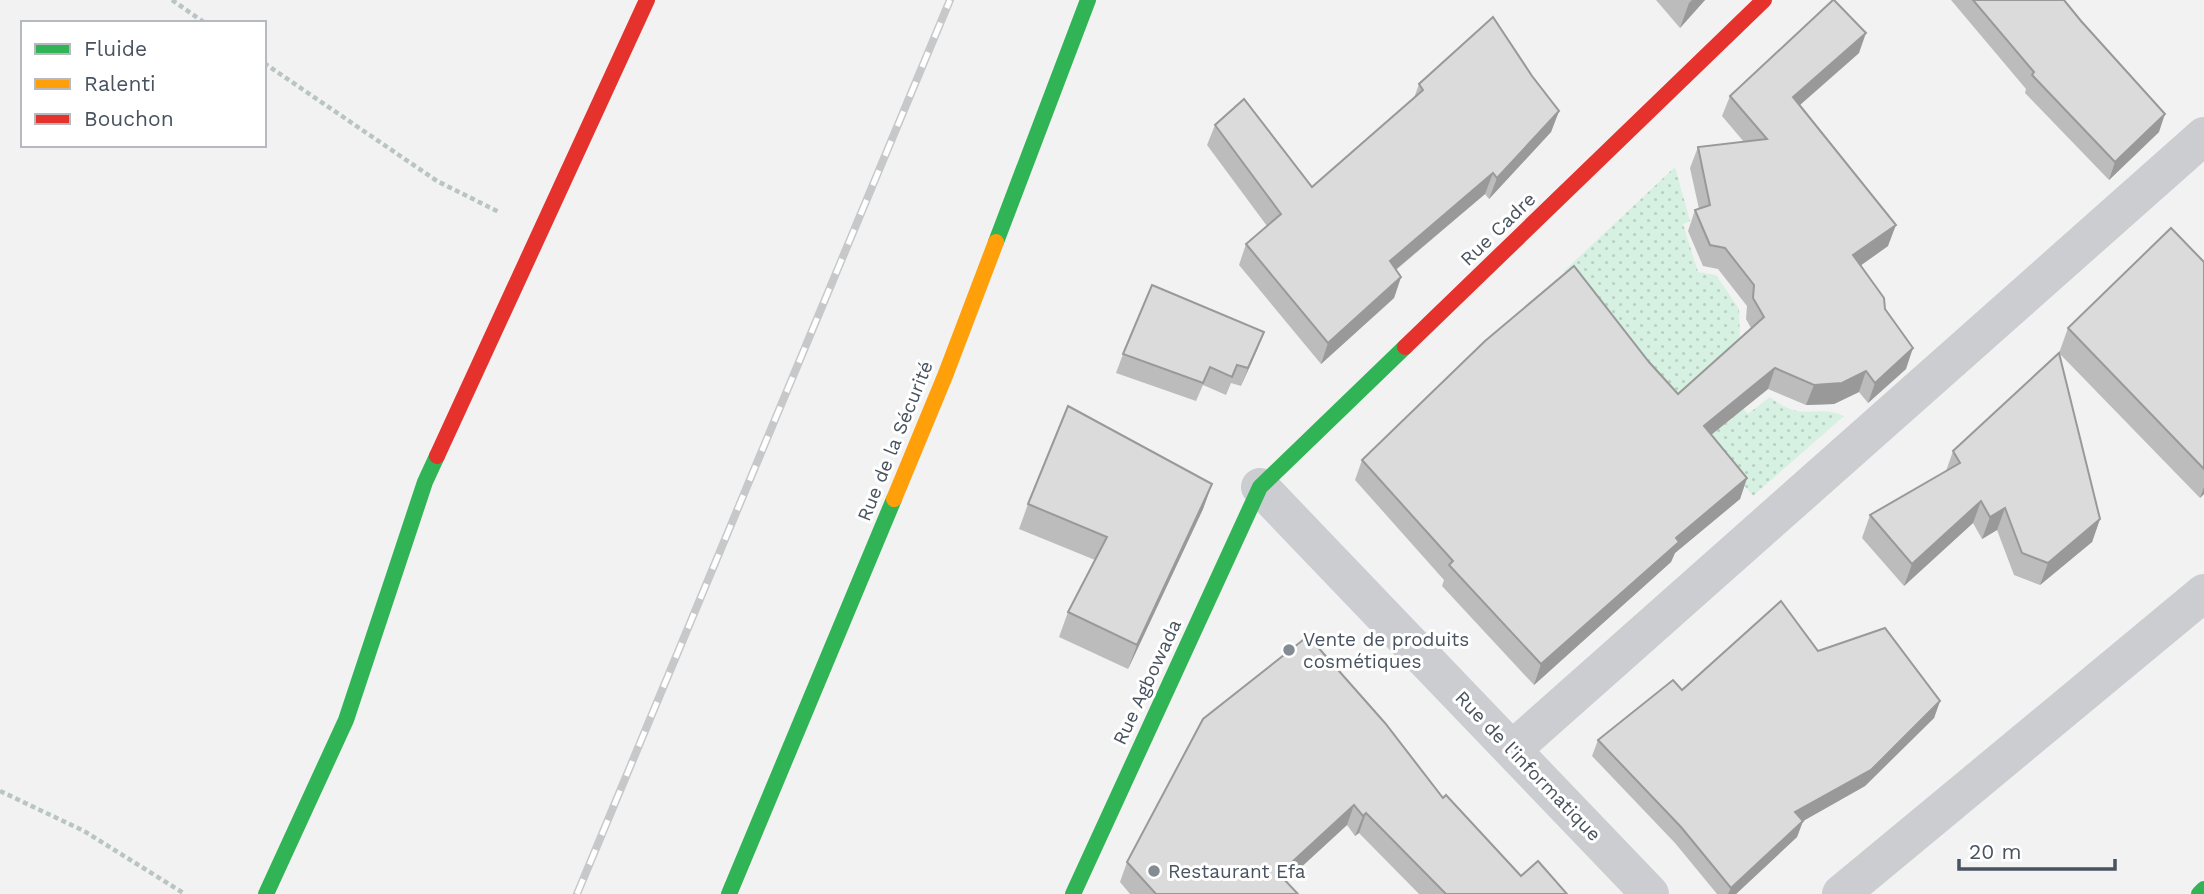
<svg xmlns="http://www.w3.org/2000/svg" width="2204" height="894" viewBox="0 0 2204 894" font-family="'Work Sans',sans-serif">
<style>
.grass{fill:url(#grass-dots)}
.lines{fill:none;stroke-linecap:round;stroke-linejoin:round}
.path{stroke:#b9c5c2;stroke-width:4.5;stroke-dasharray:5 3.5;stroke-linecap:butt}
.street{stroke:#cbcdd0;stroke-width:38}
.fast{stroke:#30b455;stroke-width:16}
.slow{stroke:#ff9f0a;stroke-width:16}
.jam{stroke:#e5322d;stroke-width:16}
.rail-casing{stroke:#c7c8ca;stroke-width:8}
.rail{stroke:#fff;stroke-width:5;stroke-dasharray:16;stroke-linecap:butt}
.wall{fill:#bcbcbd}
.shaded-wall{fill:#99999a}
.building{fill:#dbdbdc;stroke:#99999a;stroke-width:2}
.poi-dot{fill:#848b92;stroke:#fff;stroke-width:2.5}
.labels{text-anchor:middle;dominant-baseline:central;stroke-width:6;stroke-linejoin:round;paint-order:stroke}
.street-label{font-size:19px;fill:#48535f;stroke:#fff}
.poi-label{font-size:19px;fill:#48535f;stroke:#fff;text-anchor:start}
</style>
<defs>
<pattern id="grass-dots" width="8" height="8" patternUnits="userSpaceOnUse" patternTransform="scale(1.75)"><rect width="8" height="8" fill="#d6f1e2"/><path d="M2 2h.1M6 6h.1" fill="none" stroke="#b9d1c4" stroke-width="1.8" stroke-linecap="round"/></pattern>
</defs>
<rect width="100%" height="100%" fill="#f2f2f2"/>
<!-- grass -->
<path class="grass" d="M1675 167 1690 221 1683 224 1698 272 1716 275 1739 309 1740 342 1709 370 1748 414 1770 397C1804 424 1814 403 1844 416L1753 496 1564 271Z"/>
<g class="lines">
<!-- path -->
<g class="path">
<path d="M172 0 205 23"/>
<path d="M264 63 437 181 499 212"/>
<path d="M0 791 84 831 185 894"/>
</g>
<!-- street -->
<g class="street">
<path d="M1260 487 1650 894"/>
<path d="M1513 749 2204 136"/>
<path d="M1841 894 2204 593"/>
</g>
<!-- fast -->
<g class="fast">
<path d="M996 242 1088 0"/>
<path d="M266 894 346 720 425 482 437 456"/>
<path d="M729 894 894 499"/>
<path d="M1073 894 1260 487 1405 347"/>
<path d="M2199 894 2204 889"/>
</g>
<!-- slow -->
<path class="slow" d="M894 499 945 376 996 242"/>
<!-- jam -->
<g class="jam">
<path d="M1405 347 1764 0"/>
<path d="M437 456 647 0"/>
</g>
<defs>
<path id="rail" d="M577 894 950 0"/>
</defs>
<!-- rail casing -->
<use href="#rail" class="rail-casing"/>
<!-- rail -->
<use href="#rail" class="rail"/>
</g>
<!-- wall -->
<g class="wall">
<path d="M1656 0H1705L1680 28Z"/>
<path d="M1951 0H2064L2159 132 2109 180 2025 93 2026 89Z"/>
<path d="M1859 53 1800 105 1888 246 1861 265 1885 309 1906 369 1868 403 1859 392 1834 404 1806 405 1768 389 1711 435 1747 478 1740 499 1675 553 1671 562 1534 685 1442 586 1444 580 1355 480 1362 460 1649 362 1678 394 1751 328 1746 319 1747 306 1718 269 1703 266 1688 231 1695 210 1699 209 1690 168 1698 147 1744 142 1722 116 1730 96Z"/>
<path d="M1532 76 1559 111 1551 132 1489 199 1485 194 1396 270 1401 277 1394 298 1321 364 1239 265 1246 244 1267 226 1207 145 1215 125 1312 187 1414 98 1419 84Z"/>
<path d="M2204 262V494L2200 498 2059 353 2068 328Z"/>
<path d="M1264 332 1241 386 1231 383 1226 395 1203 385 1196 401 1116 373 1123 354Z"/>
<path d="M1953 451 2100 519 2092 542 2040 585 2014 575 1997 530 1982 539 1973 523 1904 586 1862 538 1870 515 1946 471Z"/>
<path d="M1212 484 1203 509 1128 669 1059 637 1068 612 1095 560 1019 529 1028 504Z"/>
<path d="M1818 651 1940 701 1934 718 1865 786 1803 821 1797 837 1736 894H1717L1675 843 1592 756 1598 740 1682 690Z"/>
<path d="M1203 719 1443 798 1521 876 1567 894H1419L1359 833 1355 836 1347 825 1286 881 1298 894H1130L1120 882 1127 862Z"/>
</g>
<!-- shaded-wall -->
<g class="shaded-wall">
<path d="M1692 0H1705L1680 28 1689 3Z"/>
<path d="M1866 33 1859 53 1785 118 1793 97Z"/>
<path d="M1559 111 1551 132 1489 199 1497 178Z"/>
<path d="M2165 114 2159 132 2109 180 2115 162Z"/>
<path d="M1493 173 1485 194 1382 281 1390 261Z"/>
<path d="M1896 225 1888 246 1846 276 1853 255Z"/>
<path d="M1401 277 1394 298 1321 364 1328 343Z"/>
<path d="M1264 332 1257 350 1241 386 1248 368Z"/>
<path d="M1913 348 1906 369 1868 403 1875 383Z"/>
<path d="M1775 368 1768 389 1696 447 1704 426Z"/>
<path d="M1866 371 1859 392 1834 404 1806 405 1814 385Z"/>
<path d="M1747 478 1740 499 1675 553 1671 562 1534 685 1541 664 1676 538Z"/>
<path d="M1212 484 1203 509 1128 669 1137 645Z"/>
<path d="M2204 487V494L2200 498Z"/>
<path d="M1981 501 1973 523 1904 586 1912 564Z"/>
<path d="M2005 508 1997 530 1982 539 1990 517Z"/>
<path d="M2100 519 2092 542 2040 585 2048 563Z"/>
<path d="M1940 701 1934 718 1865 786 1789 829 1795 812Z"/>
<path d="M1354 805 1347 825 1272 894 1279 874Z"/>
<path d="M1366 813 1359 833 1355 836 1363 816Z"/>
<path d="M1803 821 1797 837 1736 894H1728L1731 888Z"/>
</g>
<!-- building -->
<g class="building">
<path d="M1833 0H1834L1866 33 1793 97 1896 225 1853 255 1884 298 1885 309 1913 348 1875 383 1866 371 1842 383 1814 385 1775 368 1704 426 1747 478 1676 538 1679 542 1541 664 1449 565 1453 561 1362 460 1485 341 1574 266 1649 362 1678 394 1764 317 1753 298 1754 285 1725 248 1710 245 1695 210 1710 205 1698 147 1767 139 1730 96Z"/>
<path d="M1973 0H2064L2081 21 2165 114 2115 162 2032 75 2034 72Z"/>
<path d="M1493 17 1532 76 1559 111 1497 178 1493 173 1390 261 1401 277 1328 343 1246 244 1281 214 1215 125 1244 99 1312 187 1423 90 1419 84Z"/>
<path d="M2171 228 2204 262V469L2068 328Z"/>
<path d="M1152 285 1264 332 1248 368 1237 365 1232 377 1210 367 1203 383 1123 354Z"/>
<path d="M2059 353 2100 519 2048 563 2022 553 2005 508 1990 517 1981 501 1912 564 1870 515 1960 463 1953 451Z"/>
<path d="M1068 406 1212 484 1137 645 1068 612 1107 537 1028 504Z"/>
<path d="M1781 601 1818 651 1885 628 1940 701 1871 770 1795 812 1803 821 1731 888 1681 827 1598 740 1673 680 1682 690Z"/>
<path d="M1308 636 1385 723 1443 798 1446 795 1521 876 1538 861 1567 894H1446L1366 813 1363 816 1354 805 1279 874 1298 894H1156L1127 862 1203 719Z"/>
</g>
<!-- markers -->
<g class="poi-dot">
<circle cx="1289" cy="650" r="7"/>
<circle cx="1154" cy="871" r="7"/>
</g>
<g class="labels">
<!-- street labels -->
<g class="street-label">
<text transform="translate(1498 229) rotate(-44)">Rue Cadre</text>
<text transform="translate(895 441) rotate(-68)">Rue de la Sécurité</text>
<text transform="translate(1147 682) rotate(-65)">Rue Agbowada</text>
<text transform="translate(1528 766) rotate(46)">Rue de l'informatique</text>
</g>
<!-- poi labels -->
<g class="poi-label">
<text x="1303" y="639">Vente de produits<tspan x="1303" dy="22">cosmétiques</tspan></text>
<text x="1168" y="871">Restaurant Efa</text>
</g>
</g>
<!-- legend -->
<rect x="21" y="21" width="245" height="126" fill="#ffffff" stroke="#b6babf" stroke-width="2"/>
<rect x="35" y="44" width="35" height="10" fill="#30b455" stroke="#b6babf" stroke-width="2"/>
<text x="84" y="56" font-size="21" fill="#48535f">Fluide</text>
<rect x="35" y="79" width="35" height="10" fill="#ff9f0a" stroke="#b6babf" stroke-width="2"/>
<text x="84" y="91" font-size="21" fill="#48535f">Ralenti</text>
<rect x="35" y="114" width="35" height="10" fill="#e5322d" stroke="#b6babf" stroke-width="2"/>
<text x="84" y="126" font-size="21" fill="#48535f">Bouchon</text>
<!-- scale -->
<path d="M1959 859v10h156v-10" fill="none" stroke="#48535f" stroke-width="3.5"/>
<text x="1969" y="859" font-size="21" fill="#48535f" stroke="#ffffff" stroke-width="5" paint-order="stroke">20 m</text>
</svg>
